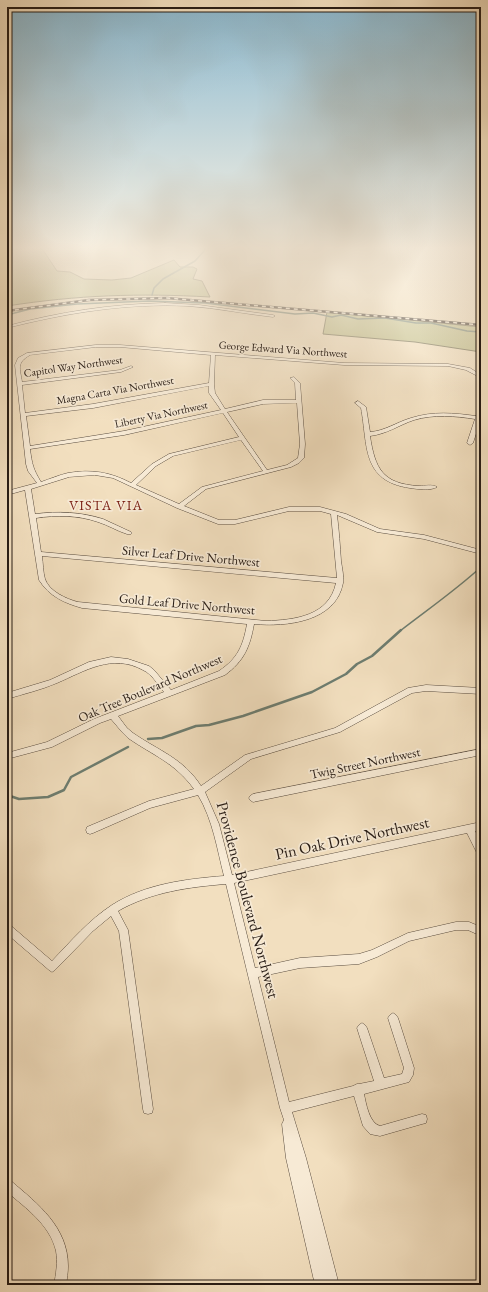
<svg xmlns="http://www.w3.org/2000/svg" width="488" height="1292" viewBox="0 0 488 1292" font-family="'EB Garamond',serif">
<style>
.green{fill:#c2c08c;stroke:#746e50}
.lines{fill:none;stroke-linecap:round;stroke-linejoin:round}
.stream-far1{stroke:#6d7d70;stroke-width:1.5}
.stream{stroke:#6d7d70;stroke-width:2.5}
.minor-casing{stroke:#5a4d40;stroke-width:1}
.minor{fill:#f7ead5;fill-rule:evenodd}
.rail-casing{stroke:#271c15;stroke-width:2.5}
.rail{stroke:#f7ead5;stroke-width:1.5;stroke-dasharray:4;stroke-linecap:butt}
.labels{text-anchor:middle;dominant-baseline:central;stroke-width:3.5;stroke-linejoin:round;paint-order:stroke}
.far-street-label{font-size:11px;fill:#271c15;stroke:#f7ead5}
.street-label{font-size:13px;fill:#271c15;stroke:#f7ead5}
.neighbourhood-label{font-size:14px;letter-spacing:1px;fill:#7a1f14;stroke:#f7ead5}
.near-street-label{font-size:16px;fill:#271c15;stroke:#f7ead5}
</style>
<rect width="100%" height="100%" fill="#f2dfbf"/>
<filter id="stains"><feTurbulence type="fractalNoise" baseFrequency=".005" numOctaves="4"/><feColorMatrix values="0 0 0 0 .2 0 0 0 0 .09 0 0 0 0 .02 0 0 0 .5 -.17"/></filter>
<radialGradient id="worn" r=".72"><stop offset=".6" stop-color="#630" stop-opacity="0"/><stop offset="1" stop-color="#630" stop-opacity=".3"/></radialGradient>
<!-- green -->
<g class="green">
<path d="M31 247H41L57 271 70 272 84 279 112 280 131 278 174 260 180 267H193L197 269 193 279 202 281 210 297C139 293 78 295 7 306V251Z"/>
<path d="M327 312 481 327V352L415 342 323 334Z"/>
</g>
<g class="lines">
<!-- stream-far1 -->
<g class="stream-far1">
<path d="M152 295 154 288 163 279 195 261 205 250V247"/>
<path d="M7 315 30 309 77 304 149 301 205 303 295 314 313 313 332 317 341 315 358 319 385 318 416 323H431L467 331 481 332"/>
<path d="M400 631C427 610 456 590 481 567"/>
</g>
<!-- stream -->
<g class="stream">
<path d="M148 739 162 738 196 726 209 725 243 716 312 692 346 674 357 664 372 656 401 630"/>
<path d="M7 795 19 799 48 797 64 790 71 777 128 747"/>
</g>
<defs>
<g id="minor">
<path d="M165 303 199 305 273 315 275 316 273 317C245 314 217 308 188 306 127 303 66 313 7 328V326C59 312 111 304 165 303Z"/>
<path d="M96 345H120L344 363 448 364 470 368 481 375V378L466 370 448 366 344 365 215 355 214 384 215 393 225 409 263 400H296L295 383 290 378 294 377 300 383 305 444 304 458 299 463 291 467 206 489 184 506 219 520H235L289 507H320L346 514 380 529 424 535 481 550V554L424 539 377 532 337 515C339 531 340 546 341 561 342 568 344 576 343 583 336 622 286 627 254 624 250 647 244 661 225 675L118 716 127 728 133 733C159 751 183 758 201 786L245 755 335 728 408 688 426 685 481 688V694L426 691 412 693 340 732 251 759 205 792 219 824 232 875 481 822V830L475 831 481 843V856L478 855 467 833 234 883 255 968 300 958 359 954 372 950 408 933 456 922H469L481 927V936L468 930H456L409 941 377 957 359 964 300 968 258 977 289 1102 353 1086 357 1084H359L374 1081 357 1028 359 1025 362 1023 365 1025 367 1028 384 1078 402 1074 404 1068 388 1018 390 1015 393 1013 396 1015 398 1018 414 1068 413 1075 409 1082 364 1094C366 1103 369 1123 380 1126L422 1114 426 1115 427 1119 426 1123 422 1124 380 1136 370 1134 363 1126 354 1096 292 1112 306 1158 339 1285H327L321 1261 327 1285H315L286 1158 282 1124 284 1120 280 1108 226 884C189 887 151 892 118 911L128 930 153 1109 152 1113 148 1114 144 1113 143 1109 119 931 111 916 93 931 55 970 52 972 49 970 7 934V924L10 925 52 961C71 941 89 920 112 905 145 884 186 879 224 876 217 849 213 820 198 795L150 808 93 833 90 834 87 833 86 830 87 827 149 801 194 789C174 762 154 756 128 738L122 732 111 719 100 723 52 747 7 759V753L47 742 94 719 164 692C158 685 152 674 143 670 112 653 85 671 57 683 41 690 23 694 7 699V693L50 680 89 662 111 657 128 659 149 666 154 670 171 690 219 671C238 658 243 646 247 624L82 608C64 603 49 596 39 580L25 490 7 495V491L37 483 28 471 26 464 15 365 18 358 27 353ZM96 347H120L211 355 209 383 93 404 25 413 22 385 121 372 133 367 131 366 120 370 22 382C20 368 16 363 30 355ZM209 386V393L221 410 124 431 30 446 26 416 93 408ZM297 403 300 444 298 458 287 465 267 470 227 412 263 404ZM223 413 239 437 169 454 152 464 131 483C110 472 92 469 68 473 59 475 50 479 41 482 33 469 32 464 30 449L124 435ZM241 440 263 471 202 487 179 504 136 485 156 466 173 456ZM95 475 113 478 177 508 218 524H235L289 511H320L331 514 337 578 41 552 36 518C56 515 78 515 98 522 108 525 117 531 127 534H131L132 533 131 532C122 528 112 523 103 519 81 512 58 511 35 514L31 489 69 477ZM42 556 336 583C329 616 295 620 266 621L78 602C66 599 49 591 45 579 43 572 43 563 42 556Z"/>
<path d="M358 401 366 407 370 432C385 431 397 422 411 418 433 411 454 413 476 416L478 410 481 408V418L473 443 470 445 467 443 475 419C455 416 434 414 414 420 399 425 387 434 370 436 375 468 382 484 419 486 425 486 432 484 437 487 431 491 417 489 410 488 361 481 368 445 361 408L355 403Z"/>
<path d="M481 749V755L253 802 250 800 249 798 250 796 253 794Z"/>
<path d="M7 1179 11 1181C38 1204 68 1227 68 1266 68 1272 67 1279 66 1285H54C56 1274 58 1262 56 1251 50 1225 26 1208 7 1192Z"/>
</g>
</defs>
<!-- minor casing -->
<use href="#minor" class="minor-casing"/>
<!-- minor -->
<use href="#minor" class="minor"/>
<defs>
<path id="rail" d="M7 311 89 300 167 298 481 325"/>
</defs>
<!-- rail casing -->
<use href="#rail" class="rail-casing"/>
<!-- rail -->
<use href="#rail" class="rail"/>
</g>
<!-- sky -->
<linearGradient id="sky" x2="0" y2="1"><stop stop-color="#89b8d0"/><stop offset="0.58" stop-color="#f9f1e2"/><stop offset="1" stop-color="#f9f1e2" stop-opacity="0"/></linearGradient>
<rect width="488" height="428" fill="url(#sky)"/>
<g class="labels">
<!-- far-street labels -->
<g class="far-street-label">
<text transform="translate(283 349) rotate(4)">George Edward Via Northwest</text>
<text transform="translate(73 366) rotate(-8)">Capitol Way Northwest</text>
<text transform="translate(115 390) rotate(-10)">Magna Carta Via Northwest</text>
<text transform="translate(161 414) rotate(-12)">Liberty Via Northwest</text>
</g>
<!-- street labels -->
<g class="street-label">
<text transform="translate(191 556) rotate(5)">Silver Leaf Drive Northwest</text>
<text transform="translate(187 604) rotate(5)">Gold Leaf Drive Northwest</text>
<text transform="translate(150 688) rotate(-23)">Oak Tree Boulevard Northwest</text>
<text transform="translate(365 763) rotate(-12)">Twig Street Northwest</text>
</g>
<!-- neighbourhood labels -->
<g class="neighbourhood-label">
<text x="106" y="505">VISTA VIA</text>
</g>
<!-- near-street labels -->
<g class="near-street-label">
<text transform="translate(352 838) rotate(-12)">Pin Oak Drive Northwest</text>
<text transform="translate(248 900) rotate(75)">Providence Boulevard Northwest</text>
</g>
</g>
<!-- margin -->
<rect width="488" height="1292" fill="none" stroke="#f2dfbf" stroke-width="24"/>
<rect x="8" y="8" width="472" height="1276" fill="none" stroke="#271c15" stroke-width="2"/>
<rect x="12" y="12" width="464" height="1268" fill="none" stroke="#271c15"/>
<rect width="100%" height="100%" filter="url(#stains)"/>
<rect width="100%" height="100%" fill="url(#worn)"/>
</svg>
